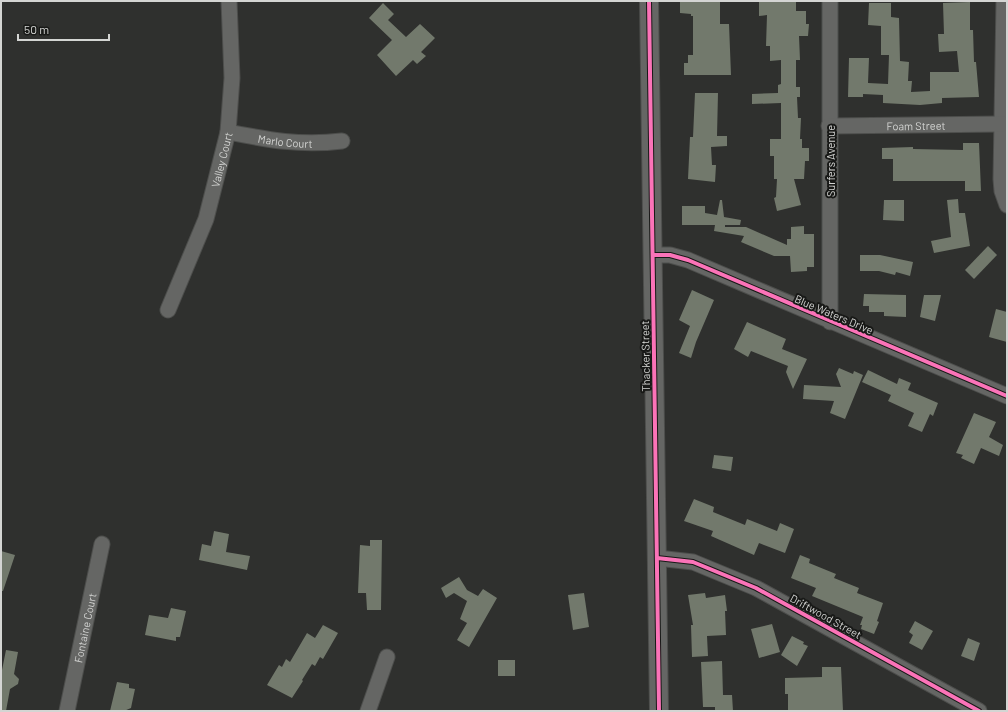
<svg xmlns="http://www.w3.org/2000/svg" width="1008" height="712" viewBox="0 0 1008 712" font-family="Barlow,sans-serif">
<style>
.building{fill:#72796c}
.lines{fill:none;stroke-linecap:round;stroke-linejoin:round}
.minor-casing{stroke:#4d4e4c;stroke-width:17}
.tertiary-casing{stroke:#4d4e4c;stroke-width:20}
.minor{stroke:#656664;stroke-width:15}
.tertiary{stroke:#656664;stroke-width:18}
.cycleway-casing{stroke:#181917;stroke-width:6}
.cycleway{stroke:#fb73b8;stroke-width:4}
.labels{text-anchor:middle;dominant-baseline:central;stroke-width:4;stroke-linejoin:round;paint-order:stroke}
.street-label{font-size:11px;fill:#d4d5d3;stroke:#181917}
</style>
<rect width="100%" height="100%" fill="#2f302e"/>
<!-- building -->
<g class="building">
<path d="M680 1H720V24H729L731 75H684V63H688V55H693V16H691V14L680 13Z"/>
<path d="M759 1H796V11H806V24H809L808 36H799L800 60H796V87H800V97H797L798 118H801L800 139H802V148H809V161H805L804 179H794L801 205 777 211 774 198 776 197 777 179H774V156H770V139H781V103L752 104V94L778 93V85L781 84V60L770 61V46H766L767 15 759 16Z"/>
<path d="M970 2V30H973L974 62H976L979 97 942 98V103L920 105 883 103V95L863 94V97H848L849 58H869L868 83 888 84 889 55H881V26L868 25 869 3H891V17L899 18 900 61 909 62 908 81H912L911 92 930 91V72H959L957 51 939 52 938 34H944L943 3Z"/>
<path d="M383 3 394 14 388 20 406 37 420 24 435 38 421 52 426 56 417 64 413 60 396 76 377 55 392 40 369 18Z"/>
<path d="M695 93H718L717 136H727V146L711 147 712 165H716L715 182 688 179 690 137H693Z"/>
<path d="M963 143H979L981 191H965V181H893V159H882V148L913 147V149L963 150Z"/>
<path d="M958 199 959 213H965L970 246 934 253 931 241 951 237 947 200Z"/>
<path d="M720 200H722L724 217 741 220 740 225H725V227H746L787 245V239H791V227L804 226V234H814V267H807V271L791 272 790 256H774L741 242 744 236 714 231 715 225H682V206H705V213L717 215Z"/>
<path d="M884 200H904V221L883 220Z"/>
<path d="M988 246 997 255 974 279 965 270Z"/>
<path d="M860 255H880L913 262 910 276 896 272 895 275 879 271H860Z"/>
<path d="M692 290 714 300 696 342 691 358 679 353 690 326 679 320Z"/>
<path d="M864 294 906 295V317L884 316V312H869V306H863Z"/>
<path d="M924 295H941L935 321 920 317Z"/>
<path d="M996 309 1007 312V342L989 337Z"/>
<path d="M747 322 786 339 782 349 807 359 793 389 786 372 788 366 751 351 748 357 734 349Z"/>
<path d="M839 368 853 374 854 371 863 375 845 419 830 413 834 401 803 399 804 385 841 387 836 374Z"/>
<path d="M868 370 897 384 899 378 911 383 908 390 938 403 933 416 930 414 922 432 908 426 914 413 888 401 891 395 862 382Z"/>
<path d="M974 413 996 422 989 437 1003 445 999 456 981 448 974 464 961 458 963 455 956 453Z"/>
<path d="M714 455 733 457 731 471 712 468Z"/>
<path d="M694 499 714 507 713 512 745 525 747 519 777 531 780 523 794 529 785 553 759 543 754 555 711 536 713 531 684 521Z"/>
<path d="M214 531 229 534 226 552 250 556 247 570 199 560 202 544 211 546Z"/>
<path d="M370 540H382L381 610H367L366 593H358L360 545 370 546Z"/>
<path d="M1 551 15 555 3 591H1Z"/>
<path d="M800 555 810 559 809 563 836 574 834 578 859 588 857 593 883 603 877 621 879 622 874 634 861 629 862 625H860L863 617 812 596 816 588 791 578Z"/>
<path d="M459 577 467 590 478 596 483 589 497 598 469 647 457 640 467 623 460 619 467 601 454 593 446 598 441 588Z"/>
<path d="M584 593 589 627 573 630 568 595Z"/>
<path d="M705 593 706 598 725 595 727 611H725L726 635 707 636 708 656 692 657 691 625H693L688 595Z"/>
<path d="M171 608 186 611 180 637H176V641L145 635 149 615 168 618Z"/>
<path d="M915 621 933 631 922 650 909 643 913 635 909 632Z"/>
<path d="M772 624 780 652 759 658 751 629Z"/>
<path d="M323 625 338 633 323 659 320 657 315 666 312 664 302 680 303 681 292 698 267 685 279 665 282 667 286 659 290 662 307 633 315 638Z"/>
<path d="M792 636 804 642 803 644 808 646 797 666 781 655Z"/>
<path d="M968 638 980 643 974 661 961 656Z"/>
<path d="M6 650 18 652 14 674 19 679 18 684 10 689 6 711H1V675Z"/>
<rect x="498" y="660" width="17" height="16"/>
<path d="M722 661 723 695H732L733 711H715V707H703L701 662Z"/>
<path d="M822 667H841L843 711H788V694H785V678L822 677Z"/>
<path d="M117 682 129 684V688L135 689 132 703 131 708 124 711H110Z"/>
</g>
<g class="lines">
<defs>
<g id="minor">
<path d="M830 1V322"/>
<path d="M1004 1 1001 179 1002 191 1007 205"/>
<path id="s1" d="M829 126 1002 124"/>
<path id="s2" d="M228 132C269 140 300 146 342 141"/>
<path d="M653 255H670L688 260 1007 396"/>
<path id="s3" d="M168 310 206 219 228 132 232 78 229 1"/>
<path d="M657 558 693 562 756 588 979 711"/>
<path id="s4" d="M67 711 102 544"/>
<path d="M368 711 387 657"/>
</g>
<path id="tertiary" d="M649 1 659 711"/>
</defs>
<!-- minor casing -->
<use href="#minor" class="minor-casing"/>
<!-- tertiary casing -->
<use href="#tertiary" class="tertiary-casing"/>
<!-- minor -->
<use href="#minor" class="minor"/>
<!-- tertiary -->
<use href="#tertiary" class="tertiary"/>
<defs>
<g id="cycleway">
<path d="M649 1 659 711"/>
<path d="M653 255H670L688 260 1007 396"/>
<path d="M657 558 693 562 756 588 979 711"/>
</g>
</defs>
<!-- cycleway casing -->
<use href="#cycleway" class="cycleway-casing"/>
<!-- cycleway -->
<use href="#cycleway" class="cycleway"/>
</g>
<g class="labels">
<!-- street labels -->
<g class="street-label">
<text stroke="none"><textPath href="#s1" startOffset="87">Foam Street</textPath></text>
<text stroke="none"><textPath href="#s2" startOffset="58">Marlo Court</textPath></text>
<text stroke="none"><textPath href="#s3" startOffset="160">Valley Court</textPath></text>
<text transform="translate(830 161) rotate(-90)">Surfers Avenue</text>
<text transform="translate(834 314) rotate(23)">Blue Waters Drive</text>
<text transform="translate(645 356) rotate(-91)">Thacker Street</text>
<text transform="translate(826 616) rotate(29)">Driftwood Street</text>
<text stroke="none"><textPath href="#s4" startOffset="85">Fontaine Court</textPath></text>
</g>
</g>
<!-- border -->
<rect width="1008" height="712" fill="none" stroke="#d4d5d3" stroke-width="4"/>
<!-- scale -->
<path d="M18 34v6h91v-6" fill="none" stroke="#d4d5d3" stroke-width="2"/>
<text x="24" y="34" font-size="12" fill="#d4d5d3" stroke="#181917" stroke-width="3" paint-order="stroke">50 m</text>
</svg>
